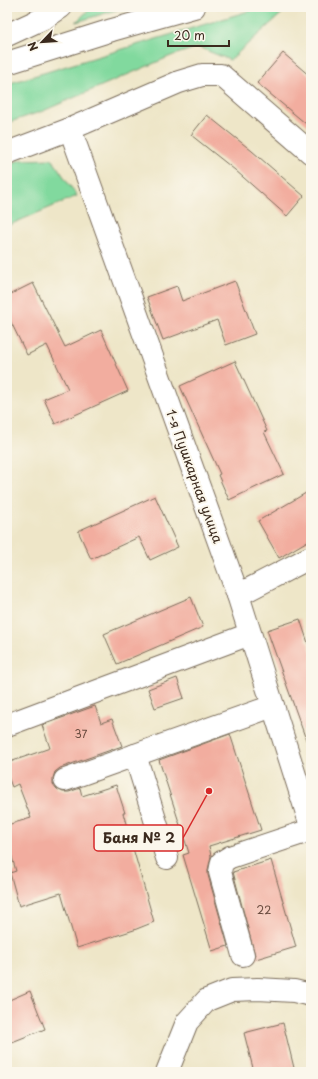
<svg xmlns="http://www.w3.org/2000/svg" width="318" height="1079" viewBox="0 0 318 1079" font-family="'Playpen Sans',sans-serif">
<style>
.green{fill:#81d99e;stroke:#5e825e}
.building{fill:#f2ad9f}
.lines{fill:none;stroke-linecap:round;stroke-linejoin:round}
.minor-casing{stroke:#7a6c5a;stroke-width:24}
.major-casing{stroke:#7a6c5a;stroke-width:24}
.minor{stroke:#fff;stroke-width:22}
.major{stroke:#fff;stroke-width:22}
.labels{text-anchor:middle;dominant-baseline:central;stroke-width:4;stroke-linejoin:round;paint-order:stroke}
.number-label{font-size:11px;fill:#694b3e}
.street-label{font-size:13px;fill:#3b2a1e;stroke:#fbf7ec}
.leader{fill:none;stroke:#d62828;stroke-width:1.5}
.callout-dot{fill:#d62828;stroke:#fbf7ec;stroke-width:1.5}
.callout{fill:#fbf7ec;stroke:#d62828;stroke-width:1.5}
.callout-label{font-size:14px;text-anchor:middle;font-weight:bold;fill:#3b2a1e}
</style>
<rect width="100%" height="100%" fill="#fbf7ec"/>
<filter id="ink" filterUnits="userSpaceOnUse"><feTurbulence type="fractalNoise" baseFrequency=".025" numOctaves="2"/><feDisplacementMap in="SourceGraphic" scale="8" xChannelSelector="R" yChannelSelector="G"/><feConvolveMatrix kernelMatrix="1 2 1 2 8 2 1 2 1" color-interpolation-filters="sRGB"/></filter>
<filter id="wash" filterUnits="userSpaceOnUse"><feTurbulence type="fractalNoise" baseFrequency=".012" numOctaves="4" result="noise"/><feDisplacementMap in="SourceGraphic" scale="16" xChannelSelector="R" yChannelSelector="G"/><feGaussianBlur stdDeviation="0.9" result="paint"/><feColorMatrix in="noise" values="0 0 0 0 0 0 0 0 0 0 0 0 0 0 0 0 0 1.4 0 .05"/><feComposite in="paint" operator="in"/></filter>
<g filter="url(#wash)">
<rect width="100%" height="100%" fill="#eee6c8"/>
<!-- green -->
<g class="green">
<path d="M92 7H126L76 22Z"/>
<path d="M262 7H289L230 60 198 47 171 56 43 111 7 123V84Z"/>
<path d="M52 159 77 196 7 226V165L20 160Z"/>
</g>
<g id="blocks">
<!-- building -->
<g class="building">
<path d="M283 53 311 77V128L257 83Z"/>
<path d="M207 115 252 151 304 196 287 216 235 170 191 135Z"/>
<path d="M235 281 255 334 226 345 217 320 163 340 147 297 177 286 182 301Z"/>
<path d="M33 283 65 347 101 330 128 391 55 424 44 399 68 389 47 345 27 355 7 314V296Z"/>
<path d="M235 361 267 431 264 432 284 474 229 500 218 475 220 474 180 386Z"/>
<path d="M311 490V539L279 558 258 521Z"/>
<path d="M155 496 178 547 150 560 139 537 91 559 78 531Z"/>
<path d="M191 597 203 627 117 664 104 634Z"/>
<path d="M300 619 311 652V748H309L267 630Z"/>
<path d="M177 678 184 698 155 708 148 689Z"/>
<path d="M95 706 101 723 112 719 122 746 60 768 55 772 53 778V784L57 789 63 792H69L80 788 82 796 116 785 125 813H123L154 922 134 930 77 948 61 893 19 906 10 873 16 871 7 840V825L31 818 18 784 12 787 7 774V763L50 748 42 725Z"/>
<path d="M230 734 261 830 209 846 211 856 208 870V875L228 946 212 951 183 855 189 853 159 760Z"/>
<path d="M271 860 296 947 256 959 233 872Z"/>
<path d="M30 991 45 1029 7 1044V1001Z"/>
<path d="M283 1023 295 1072H254L244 1033Z"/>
</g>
</g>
</g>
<g filter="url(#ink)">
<use href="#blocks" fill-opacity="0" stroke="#7a6c5a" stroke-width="1"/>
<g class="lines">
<defs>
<g id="minor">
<path d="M70 129 238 595 311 826"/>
<path d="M7 153 70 129 179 82 202 75H221L311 153"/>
<path d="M238 595 311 557"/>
<path d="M7 725 250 634"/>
<path d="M135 755 167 858"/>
<path d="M65 780 273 706"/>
<path d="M243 955 220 872 222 862 230 857 311 830"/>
<path d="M167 1072 187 1022 207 1000 232 990 258 989 294 991 311 995"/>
</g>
<g id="major">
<path d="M7 35 46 17 61 7"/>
<path d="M7 63 112 30 194 7"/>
</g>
</defs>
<!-- minor casing -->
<use href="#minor" class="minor-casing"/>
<!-- major casing -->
<use href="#major" class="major-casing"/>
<!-- minor -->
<use href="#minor" class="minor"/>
<!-- major -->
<use href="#major" class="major"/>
</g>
</g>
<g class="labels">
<!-- number labels -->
<g class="number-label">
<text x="81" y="733">37</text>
<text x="264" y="909">22</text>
</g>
<!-- street labels -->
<g class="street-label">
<text transform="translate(195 476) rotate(70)">1-я Пушкарная улица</text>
</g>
</g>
<!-- callouts -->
<path class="leader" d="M209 791L183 838"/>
<circle class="callout-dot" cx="209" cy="791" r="4"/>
<rect class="callout" x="94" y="825" width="89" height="26" rx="4"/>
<g class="callout-label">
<text x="139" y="843">Баня № 2</text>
</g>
<!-- margin -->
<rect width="318" height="1079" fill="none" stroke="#fbf7ec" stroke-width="24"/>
<!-- north arrow -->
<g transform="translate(42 42) rotate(245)" stroke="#fbf7ec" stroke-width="3" paint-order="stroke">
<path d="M0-3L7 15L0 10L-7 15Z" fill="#3b2a1e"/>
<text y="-6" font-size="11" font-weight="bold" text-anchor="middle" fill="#3b2a1e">N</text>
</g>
<!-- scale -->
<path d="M168 40v6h61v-6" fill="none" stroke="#3b2a1e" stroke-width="2"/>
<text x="174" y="40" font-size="12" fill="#3b2a1e" stroke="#fbf7ec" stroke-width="3" paint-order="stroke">20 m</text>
</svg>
